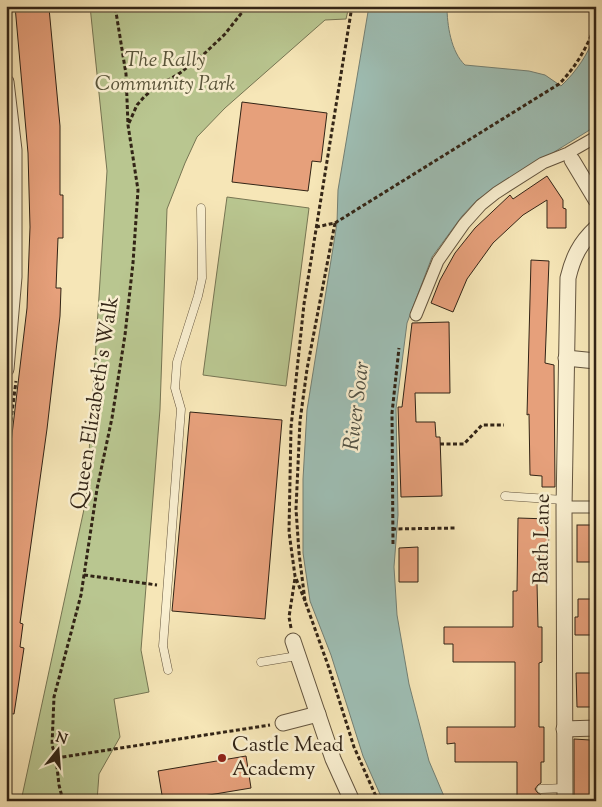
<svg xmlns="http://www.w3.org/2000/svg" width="602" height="807" viewBox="0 0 602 807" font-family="'Sorts Mill Goudy',serif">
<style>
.green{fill:#b9c690;stroke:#767553}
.water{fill:#9ebeb4;stroke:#738075}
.building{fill:#e6a07b;stroke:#322416}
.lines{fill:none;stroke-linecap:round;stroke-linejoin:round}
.service-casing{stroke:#63543e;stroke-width:9}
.pedestrian-casing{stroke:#63543e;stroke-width:13}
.minor-casing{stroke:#63543e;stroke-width:17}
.path{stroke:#322416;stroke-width:3;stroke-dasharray:4 2.5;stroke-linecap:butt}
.service{stroke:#f9efd0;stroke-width:8}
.pedestrian{stroke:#f9efd0;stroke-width:11}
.minor{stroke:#f9efd0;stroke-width:15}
.poi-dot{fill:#8f2418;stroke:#f9efd0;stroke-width:2}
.labels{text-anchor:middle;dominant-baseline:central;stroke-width:5;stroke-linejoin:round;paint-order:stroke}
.park-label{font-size:21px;font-style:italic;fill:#5a553b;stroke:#f9efd0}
.street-label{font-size:21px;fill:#322416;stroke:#f9efd0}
.poi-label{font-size:21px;fill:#322416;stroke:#f9efd0;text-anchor:start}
.water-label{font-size:22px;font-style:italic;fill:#525245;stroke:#f9efd0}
</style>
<rect width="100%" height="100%" fill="#f6e6b7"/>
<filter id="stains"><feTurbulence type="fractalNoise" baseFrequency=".004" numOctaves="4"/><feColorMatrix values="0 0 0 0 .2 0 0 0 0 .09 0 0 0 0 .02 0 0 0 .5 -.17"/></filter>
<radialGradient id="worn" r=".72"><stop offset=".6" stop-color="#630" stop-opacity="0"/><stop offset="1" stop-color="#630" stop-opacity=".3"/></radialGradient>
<!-- green -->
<g class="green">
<path d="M90 6H349L346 19 325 20 225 108 197 137 185 163 167 209 160 409 141 650 149 692 114 699 120 737 99 774 97 801H21L86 500 107 171Z"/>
<path d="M227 197 309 208 286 386 203 375Z"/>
</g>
<!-- water -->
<path class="water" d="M369 6H447C447 25 451 52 465 65L529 71 545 75 561 86C577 71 588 54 596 33V126L477 200 462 216 432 257 407 323 396 409 398 515 394 567 397 615 409 684 429 761 446 801H383L363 756 331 655 310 601 303 553V479L307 410 337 223 338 190Z"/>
<!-- building -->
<g class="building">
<path d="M15 6H38L39 10 49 8 60 126V195H63V238H58L56 288H61L60 316 47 429 20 623 23 624 20 647 24 648 14 714 6 713V485L27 308 30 227 28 153Z"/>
<path d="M242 102 327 113 321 162 312 161 308 191 232 182Z"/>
<path d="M547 176 563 200V208L566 209V228H547V200L523 215 493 243 467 279 453 312 431 303 440 280 455 253 475 228 510 195 513 199Z"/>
<path d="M531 260 549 261 545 363 554 365 555 487H542V476L530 475 529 414 527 415Z"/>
<path d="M449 322 450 393H415L416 422H435L436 437H440L442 496 401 497 398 407H402L412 323Z"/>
<path d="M190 412 282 420 265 619 172 611Z"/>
<path d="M518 518 549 519 548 583H537L538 627H542V662L539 663V727H544V762H541V783L538 785 535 789 537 792 541 795V801H517V762H455V743L447 744V727H515V662H453V644H444V627H513V591H517Z"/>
<rect x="577" y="525" width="19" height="37"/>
<path d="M418 547V582H399V548Z"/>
<path d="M578 599H596V635H575V617H578Z"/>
<path d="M576 673H596V707H577Z"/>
<path d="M574 739 590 740V801H574Z"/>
<path d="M246 756 251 788 173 801H163L158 771Z"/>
</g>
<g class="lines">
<defs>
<g id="service">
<path d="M505 496 564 500"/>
<path d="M261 662 297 656"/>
<path d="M168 670 163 646 181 409 175 388 177 362 198 296 202 278 201 208"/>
<path d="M541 789 564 788"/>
</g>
<g id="pedestrian">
<path d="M416 315 438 261 464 224 481 205 496 193 543 163 568 153 596 137"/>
<path d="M564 507H596"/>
</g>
<g id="minor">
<path d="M6 82 14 150V277L6 369"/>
<path d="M572 160 596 200"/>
<path d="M566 358 596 361"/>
<path d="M293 641 333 759 352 801"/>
<path d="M283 723 318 714"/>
<path d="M564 729 596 728"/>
<path d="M565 801 564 507 568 278C573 257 580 243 596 228"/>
</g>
</defs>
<!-- service casing -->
<use href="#service" class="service-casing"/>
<!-- pedestrian casing -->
<use href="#pedestrian" class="pedestrian-casing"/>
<!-- minor casing -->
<use href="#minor" class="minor-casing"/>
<!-- path -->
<g class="path">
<path d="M229 6 242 11"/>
<path d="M129 123 137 105 144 97 153 89 180 73 204 54 225 34 247 6"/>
<path d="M335 223 307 369 300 421 296 509 299 553 305 601 329 668 354 747 378 801"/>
<path d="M316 227 335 223 559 84C576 67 588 46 596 23"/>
<path d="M440 444H464L482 425H504"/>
<path d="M6 460 16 381"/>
<path d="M392 529 457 528"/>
<path d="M393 544 392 413 399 348"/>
<path d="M84 575 157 585"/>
<path d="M305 601 295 576 289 532 291 427 304 304 352 6"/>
<path d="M291 628 289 617 295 578"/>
<path d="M56 758 270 725"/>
<path d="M63 801 59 785 56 758 52 745 54 697 81 595 97 489 112 418 125 335 133 263 138 190 128 125 126 74 115 6"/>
</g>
<!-- service -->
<use href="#service" class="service"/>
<!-- pedestrian -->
<use href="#pedestrian" class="pedestrian"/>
<!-- minor -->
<use href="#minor" class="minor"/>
</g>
<!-- markers -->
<circle class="poi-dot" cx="222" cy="758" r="5"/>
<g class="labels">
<!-- park labels -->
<g class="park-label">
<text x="165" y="61">The Rally<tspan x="165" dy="24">Community Park</tspan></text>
</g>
<!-- street labels -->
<g class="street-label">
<text transform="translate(96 403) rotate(-81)">Queen Elizabeth's Walk</text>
<text transform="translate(543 539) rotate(-89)">Bath Lane</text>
</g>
<!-- poi labels -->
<g class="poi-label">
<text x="232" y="746">Castle Mead<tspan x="232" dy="24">Academy</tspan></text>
</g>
<!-- water labels -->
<g class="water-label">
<text transform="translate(358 406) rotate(-83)">River Soar</text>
</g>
</g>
<!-- margin -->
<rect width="602" height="807" fill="none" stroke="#f6e6b7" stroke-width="25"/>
<rect x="8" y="8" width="587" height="792" fill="none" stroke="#322416" stroke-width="2.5"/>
<rect x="12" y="12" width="577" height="782" fill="none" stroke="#322416"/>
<!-- north arrow -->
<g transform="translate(58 750) rotate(17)" stroke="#f9efd0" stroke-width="4" paint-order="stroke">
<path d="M0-4L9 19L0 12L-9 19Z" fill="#322416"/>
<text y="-8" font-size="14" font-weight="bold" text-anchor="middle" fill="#322416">N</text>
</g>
<rect width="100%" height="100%" filter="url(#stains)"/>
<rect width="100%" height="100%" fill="url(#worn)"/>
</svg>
